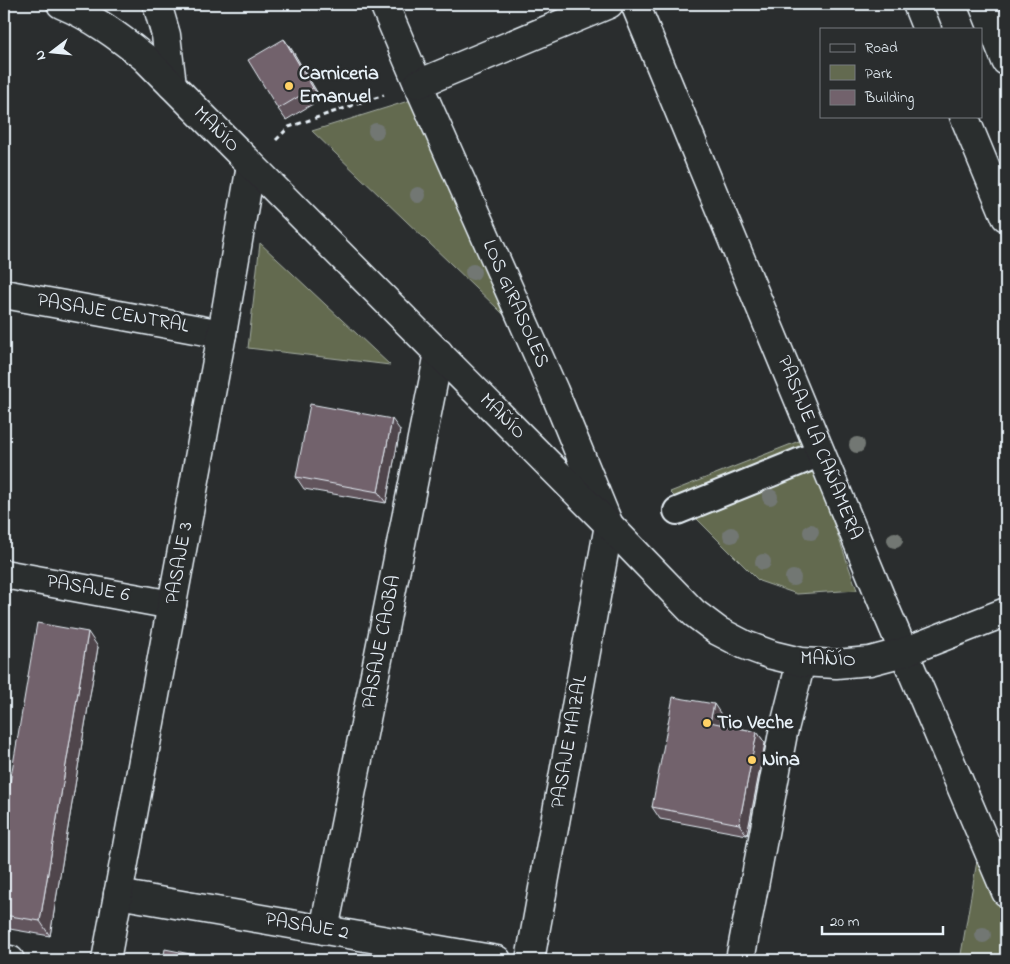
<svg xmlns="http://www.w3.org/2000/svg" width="1010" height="964" viewBox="0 0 1010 964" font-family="'Indie Flower',sans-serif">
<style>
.green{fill:#636a50;stroke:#a6aea4}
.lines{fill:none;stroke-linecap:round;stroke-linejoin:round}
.pedestrian-casing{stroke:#e8f1f8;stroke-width:30}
.minor-casing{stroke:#e8f1f8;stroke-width:31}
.tertiary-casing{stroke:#e8f1f8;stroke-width:31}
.secondary-casing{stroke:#e8f1f8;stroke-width:31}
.path{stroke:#e8f1f8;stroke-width:3;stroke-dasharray:5 4;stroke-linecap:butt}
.pedestrian{stroke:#2a2d2e;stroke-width:26}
.minor{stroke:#2a2d2e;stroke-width:28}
.tertiary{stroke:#2a2d2e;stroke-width:28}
.secondary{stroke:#2a2d2e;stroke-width:28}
.tree{fill:#727773}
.wall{fill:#62545d;stroke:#e8f1f8}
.shaded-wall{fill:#50454c;stroke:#e8f1f8}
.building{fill:#72626c;stroke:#e8f1f8}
.poi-dot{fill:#ffd166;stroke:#2a2d2e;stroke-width:2}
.labels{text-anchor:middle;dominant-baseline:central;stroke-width:5;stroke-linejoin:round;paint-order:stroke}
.poi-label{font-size:20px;font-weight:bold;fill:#e8f1f8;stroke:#2a2d2e;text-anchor:start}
.street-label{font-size:20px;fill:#e8f1f8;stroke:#2a2d2e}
</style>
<rect width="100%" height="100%" fill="#2a2d2e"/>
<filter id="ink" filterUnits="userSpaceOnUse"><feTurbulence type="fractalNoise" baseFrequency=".02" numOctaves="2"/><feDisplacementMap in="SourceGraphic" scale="10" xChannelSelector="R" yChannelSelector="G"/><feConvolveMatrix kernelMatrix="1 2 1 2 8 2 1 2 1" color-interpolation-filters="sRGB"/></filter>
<g filter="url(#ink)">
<!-- green -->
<g class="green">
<path d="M421 97 521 331 312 131Z"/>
<path d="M260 243 390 365 248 348Z"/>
<path d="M804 439 857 590 797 594 759 581 670 492Z"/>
<path d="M979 849 1006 920V960H960Z"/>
</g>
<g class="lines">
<defs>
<path id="pedestrian" d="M677 511 821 453"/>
<g id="minor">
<path d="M157 4 166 35 172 85"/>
<path d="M384 4 418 84 554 391 609 525 530 960"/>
<path d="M635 4 880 596 1006 892"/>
<path d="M418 84 609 4"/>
<path d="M4 294 222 334"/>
<path d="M4 574 172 605"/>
<path d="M118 894 497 960"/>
<path d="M324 930 439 353"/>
<path d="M4 959 10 960"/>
<path d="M106 960 222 334 251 165"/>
<path d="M740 960 783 733 801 662"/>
</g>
<path id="tertiary" d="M61 4C92 17 118 36 144 57L609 525 694 613 718 631 745 645 772 655 801 662 836 664 870 661 904 652 1006 612"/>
<g id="secondary">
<path d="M917 4 927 29"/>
<path d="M983 4 1006 61"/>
<path d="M964 116 1006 217"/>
</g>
</defs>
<!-- pedestrian casing -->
<use href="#pedestrian" class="pedestrian-casing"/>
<!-- minor casing -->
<use href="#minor" class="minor-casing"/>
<!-- tertiary casing -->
<use href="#tertiary" class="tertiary-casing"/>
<!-- secondary casing -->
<use href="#secondary" class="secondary-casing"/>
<!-- path -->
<path class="path" d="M276 140 289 127 384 95"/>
<!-- pedestrian -->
<use href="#pedestrian" class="pedestrian"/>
<!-- minor -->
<use href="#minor" class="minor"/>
<!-- tertiary -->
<use href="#tertiary" class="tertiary"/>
<!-- secondary -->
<use href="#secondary" class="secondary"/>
</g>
<!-- trees -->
<g class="tree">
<circle cx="376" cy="131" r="8"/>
<circle cx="418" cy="195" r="8"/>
<circle cx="473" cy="272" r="8"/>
<circle cx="857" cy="445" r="8"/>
<circle cx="770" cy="497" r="8"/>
<circle cx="811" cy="532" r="8"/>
<circle cx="731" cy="535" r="8"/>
<circle cx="895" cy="540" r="8"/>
<circle cx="763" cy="562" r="8"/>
<circle cx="793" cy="578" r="8"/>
<circle cx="983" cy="935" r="8"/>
</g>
<!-- wall -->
<g class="wall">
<path d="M284 39 292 50 321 99 286 120 278 109Z"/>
<path d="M400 430 386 503 304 489 296 477Z"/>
<path d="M98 647 50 936 4 928V812H5Z"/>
<path d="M722 716 720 724 757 732 765 743 747 835 660 819 652 807Z"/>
</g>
<!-- shaded-wall -->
<g class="shaded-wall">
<path d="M284 39 292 50 321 99 313 88Z"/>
<path d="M392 419 400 430 386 503 378 492Z"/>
<path d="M88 632 98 647 50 936 40 921Z"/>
<path d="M714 704 722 716 718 733 710 722Z"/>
<path d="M757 732 765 743 747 835 739 824Z"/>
</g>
<!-- building -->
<g class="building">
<path d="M284 39 313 88 278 109 248 60Z"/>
<path d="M310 404 392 419 378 492 296 477Z"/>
<path d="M37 623 88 632 40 921 4 915V812H5Z"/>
<path d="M673 697 714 704 710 722 757 732 739 824 652 807Z"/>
<path d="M165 949 220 960H163Z"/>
</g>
</g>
<!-- markers -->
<g class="poi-dot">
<circle cx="289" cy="86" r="5"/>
<circle cx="707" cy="723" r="5"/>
<circle cx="752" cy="760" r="5"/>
</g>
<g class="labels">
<!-- poi labels -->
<g class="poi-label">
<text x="299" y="74">Carniceria<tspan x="299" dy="23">Emanuel</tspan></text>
<text x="717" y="723">Tio Veche</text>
<text x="762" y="760">Nina</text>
</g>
<!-- street labels -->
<g class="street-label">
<text transform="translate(216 130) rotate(45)">MAÑÍO</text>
<text transform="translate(515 304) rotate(66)">LOS GIRASOLES</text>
<text transform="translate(113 314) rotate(10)">PASAJE CENTRAL</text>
<text transform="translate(502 417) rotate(45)">MAÑÍO</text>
<text transform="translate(819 448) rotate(68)">PASAJE LA CAÑAMERA</text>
<text transform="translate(180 563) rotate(-80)">PASAJE 3</text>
<text transform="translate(88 589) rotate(10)">PASAJE 6</text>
<text transform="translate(382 642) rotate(-79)">PASAJE CAOBA</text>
<text transform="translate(828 660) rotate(2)">MAÑÍO</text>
<text transform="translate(570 742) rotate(-80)">PASAJE MAIZAL</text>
<text transform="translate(307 927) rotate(10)">PASAJE 2</text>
</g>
</g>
<!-- margin -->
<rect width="1010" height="964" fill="none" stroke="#2a2d2e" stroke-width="20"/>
<rect x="10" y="10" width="990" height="944" fill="none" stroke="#e8f1f8" stroke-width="2" filter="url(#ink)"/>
<!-- legend -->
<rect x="820" y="28" width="162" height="90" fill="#2a2d2e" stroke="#767b7f"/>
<rect x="830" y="44" width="25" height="8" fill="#2a2d2e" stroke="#767b7f"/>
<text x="865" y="52" font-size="15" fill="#e8f1f8">Road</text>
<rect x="830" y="65" width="25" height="15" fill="#636a50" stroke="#767b7f"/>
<text x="865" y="78" font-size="15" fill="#e8f1f8">Park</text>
<rect x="830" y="90" width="25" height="15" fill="#72626c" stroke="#767b7f"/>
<text x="865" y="102" font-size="15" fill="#e8f1f8">Building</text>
<!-- north arrow -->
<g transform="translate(52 52) rotate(254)" stroke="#2a2d2e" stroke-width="4" paint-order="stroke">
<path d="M0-4L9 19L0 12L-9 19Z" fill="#e8f1f8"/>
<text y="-8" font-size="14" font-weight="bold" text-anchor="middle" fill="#e8f1f8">N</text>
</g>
<!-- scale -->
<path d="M822 926v8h121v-8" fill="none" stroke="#e8f1f8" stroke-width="2.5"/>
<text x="830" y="926" font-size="15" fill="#e8f1f8" stroke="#2a2d2e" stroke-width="4" paint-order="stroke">20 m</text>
</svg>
